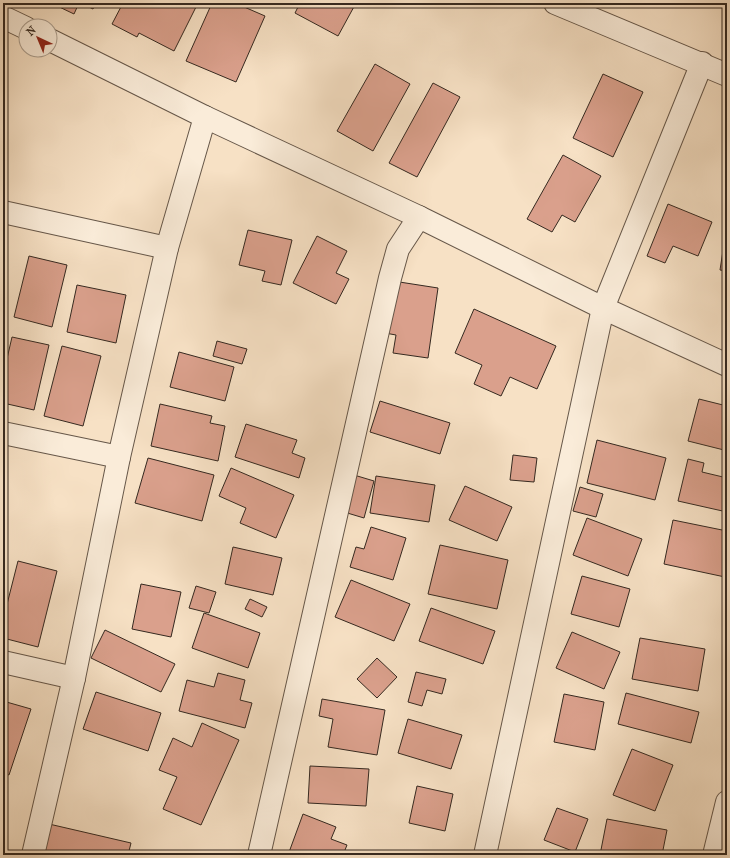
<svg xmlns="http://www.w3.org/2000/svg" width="730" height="858" viewBox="0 0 730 858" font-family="'IM FELL French Canon',serif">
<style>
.building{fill:#daa08c;stroke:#352920}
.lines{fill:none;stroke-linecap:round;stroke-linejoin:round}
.minor-casing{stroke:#665749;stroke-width:24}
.minor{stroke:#faecd9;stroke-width:22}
</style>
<rect width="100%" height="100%" fill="#f7e1c5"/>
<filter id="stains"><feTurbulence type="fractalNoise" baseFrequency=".005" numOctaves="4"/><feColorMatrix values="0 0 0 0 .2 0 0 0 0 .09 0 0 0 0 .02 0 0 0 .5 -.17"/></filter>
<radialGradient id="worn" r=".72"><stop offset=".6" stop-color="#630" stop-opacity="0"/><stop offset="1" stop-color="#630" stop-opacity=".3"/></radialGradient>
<!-- building -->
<g class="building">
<path d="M51 3H79L74 14Z"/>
<path d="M81 3H96L93 9Z"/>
<path d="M123 3H198L174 51 139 33 137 37 112 24Z"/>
<path d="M212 3H235L265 16 236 82 186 61Z"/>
<path d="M300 3H356L338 36 295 13Z"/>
<path d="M375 64 410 84 373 151 337 131Z"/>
<path d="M603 74 643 92 613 157 573 138Z"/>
<path d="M433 83 460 97 417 177 389 163Z"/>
<path d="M563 155 601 176 575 222 562 215 552 232 527 219Z"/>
<path d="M668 204 712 222 698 256 673 246 665 263 647 256Z"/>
<path d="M248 230 292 240 281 285 262 281 265 271 239 265Z"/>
<path d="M317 236 347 251 336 273 349 279 336 304 293 283Z"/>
<path d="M724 244 727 245V271L720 270Z"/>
<path d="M29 256 67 265 52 327 14 317Z"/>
<path d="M393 281 438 288 428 358 393 353 396 335 385 333Z"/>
<path d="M77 285 126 295 116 343 67 332Z"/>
<path d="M474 309 556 346 537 389 510 377 501 396 474 384 482 365 455 353Z"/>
<path d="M12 337 49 345 34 410 3 403V376Z"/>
<path d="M217 341 247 349 242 364 213 356Z"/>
<path d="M62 346 101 356 83 426 44 416Z"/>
<path d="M179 352 234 367 225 401 170 387Z"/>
<path d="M699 399 727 406V438L724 450 688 441Z"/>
<path d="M380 401 450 423 440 454 370 432Z"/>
<path d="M160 404 212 416 210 423 225 426 218 461 151 446Z"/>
<path d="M246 424 297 440 292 453 305 458 299 478 235 457Z"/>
<path d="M597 440 666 458 655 500 587 483Z"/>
<path d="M513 455 537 458 534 482 510 480Z"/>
<path d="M148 458 214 475 202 521 135 503Z"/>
<path d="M688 459 704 463 702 472 723 477 725 467 727 468V512L678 501Z"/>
<path d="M231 468 294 495 276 538 240 523 246 508 219 496Z"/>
<path d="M354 475 374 481 364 518 344 512Z"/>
<path d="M376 476 435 485 429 522 370 513Z"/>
<path d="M465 486 512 507 497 541 449 520Z"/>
<path d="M580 487 603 494 596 517 573 511Z"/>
<path d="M587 518 642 539 628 576 573 555Z"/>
<path d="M673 520 727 531V568L725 577 664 564Z"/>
<path d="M371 527 406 538 393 580 350 567 356 547 364 549Z"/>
<path d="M440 545 508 560 497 609 428 594Z"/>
<path d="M233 547 282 558 273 595 225 584Z"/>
<path d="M18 561 57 571 38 647 3 638V620Z"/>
<path d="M582 576 630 589 619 627 571 614Z"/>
<path d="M351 580 410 604 394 641 335 617Z"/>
<path d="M141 584 181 592 171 637 132 629Z"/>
<path d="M196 586 216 592 209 613 189 608Z"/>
<path d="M250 599 267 607 262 617 245 609Z"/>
<path d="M431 608 495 631 483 664 419 641Z"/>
<path d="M204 613 260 633 248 668 192 648Z"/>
<path d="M105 630 175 664 161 692 91 658Z"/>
<path d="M572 632 620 652 604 689 556 668Z"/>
<path d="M640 638 705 649 698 691 632 679Z"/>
<path d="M377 658 397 677 377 698 357 679Z"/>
<path d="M416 672 446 679 442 694 427 690 422 706 408 702Z"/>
<path d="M218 673 245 680 240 700 252 703 245 728 179 711 187 680 214 687Z"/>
<path d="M96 692 161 713 148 751 83 729Z"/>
<path d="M626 693 699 712 691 743 618 724Z"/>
<path d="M564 694 604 702 595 750 554 742Z"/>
<path d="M322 699 385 710 377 755 328 747 333 719 319 716Z"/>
<path d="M3 701 31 709 9 775 3 773Z"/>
<path d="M408 719 462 735 451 769 398 753Z"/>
<path d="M202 723 239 740 201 825 163 809 177 777 159 770 173 738 192 747Z"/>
<path d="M632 749 673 765 655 811 613 795Z"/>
<path d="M310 766 369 769 366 806 308 803Z"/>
<path d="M417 786 453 794 445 831 409 823Z"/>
<path d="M557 808 588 819 575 852 544 840Z"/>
<path d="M303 814 336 827 331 839 347 845 343 855H288Z"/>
<path d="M607 819 667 830 662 855H600Z"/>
<path d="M49 824 131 843 128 855H42Z"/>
</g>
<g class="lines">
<defs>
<g id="minor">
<path d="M555 3 727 75"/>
<path d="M3 17 26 28"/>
<path d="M50 40 205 117 419 217 603 308 727 365"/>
<path d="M3 212 167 248"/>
<path d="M3 433 119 457"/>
<path d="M3 662 74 678"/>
<path d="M33 855 74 678 119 457 167 248 205 117"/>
<path d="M259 855 390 278 398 249 419 217"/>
<path d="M485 855 603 308 702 63"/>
<path d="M714 855 727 802"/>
</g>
</defs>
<!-- minor casing -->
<use href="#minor" class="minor-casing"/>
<!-- minor -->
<use href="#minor" class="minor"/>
</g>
<!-- margin -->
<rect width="730" height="858" fill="none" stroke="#f7e1c5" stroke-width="16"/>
<rect x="4" y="4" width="722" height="850" fill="none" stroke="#352920" stroke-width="2"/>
<rect x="8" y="8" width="714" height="842" fill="none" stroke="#352920"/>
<!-- north arrow -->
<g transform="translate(38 38) rotate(316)"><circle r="19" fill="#faecd9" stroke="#ab9e8f"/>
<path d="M0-3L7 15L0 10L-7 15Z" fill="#8f2418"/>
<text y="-6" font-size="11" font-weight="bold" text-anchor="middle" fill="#352920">N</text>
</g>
<rect width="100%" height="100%" filter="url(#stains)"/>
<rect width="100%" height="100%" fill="url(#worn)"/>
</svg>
